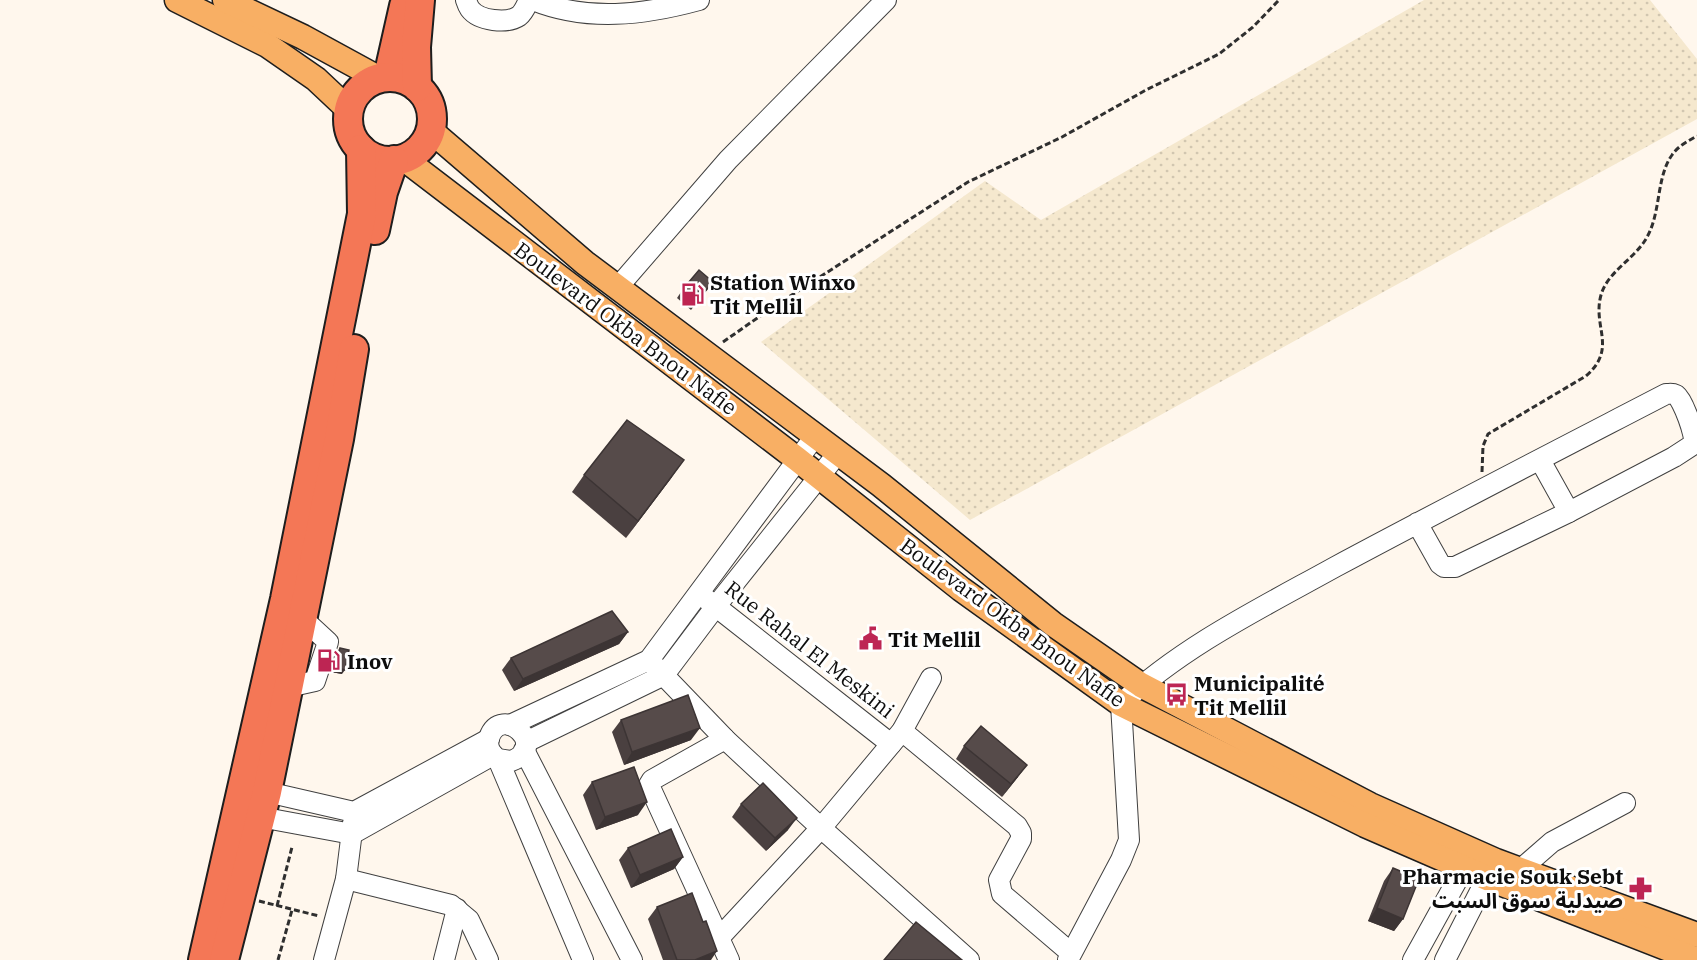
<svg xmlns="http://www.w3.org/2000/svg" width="1697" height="960" viewBox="0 0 1697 960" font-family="'IBM Plex Serif','Noto Sans Arabic',serif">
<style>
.farmland{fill:url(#farmland-dots)}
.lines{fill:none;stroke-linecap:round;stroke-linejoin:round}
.minor-casing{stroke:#404040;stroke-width:22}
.major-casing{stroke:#1e1e1e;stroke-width:27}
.highway-casing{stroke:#1e1e1e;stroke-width:32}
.path{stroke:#2f2f2f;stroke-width:3;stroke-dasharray:6 3;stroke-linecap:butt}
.minor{stroke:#fff;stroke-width:20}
.major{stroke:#f8af64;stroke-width:24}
.highway{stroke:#f47756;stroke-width:28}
.wall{fill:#4a4040}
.shaded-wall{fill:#3c3434}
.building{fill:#564b4a;stroke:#3c3434;stroke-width:1.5}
.labels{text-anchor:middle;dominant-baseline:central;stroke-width:6;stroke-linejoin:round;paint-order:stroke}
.poi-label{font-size:21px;font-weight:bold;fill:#0d0d0d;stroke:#fff;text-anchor:start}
.street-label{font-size:21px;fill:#0d0d0d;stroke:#fff}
</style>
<defs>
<pattern id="farmland-dots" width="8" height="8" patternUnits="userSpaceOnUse" patternTransform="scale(1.5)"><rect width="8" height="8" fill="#f5e8ce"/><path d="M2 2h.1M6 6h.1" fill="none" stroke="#d1c6b0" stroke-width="1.8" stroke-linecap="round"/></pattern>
</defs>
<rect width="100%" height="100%" fill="#fff7ed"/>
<!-- farmland -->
<path class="farmland" d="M1424 0H1650L1697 59V119L970 520 761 342 985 181 1041 220Z"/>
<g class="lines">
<defs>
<g id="minor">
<path d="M466 0C467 3 468 6 470 9 479 21 507 24 519 16 524 12 526 6 529 0"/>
<path d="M533 0C587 22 644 15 699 0"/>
<path d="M618 287 728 160 886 0"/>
<path d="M1540 460 1569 512"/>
<path d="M705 598 891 744"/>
<path d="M649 660 725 739 821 828 969 960"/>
<path d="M288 687 315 681 328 642 302 618"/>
<path d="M510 725 649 660 816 435"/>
<path d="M902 731 1017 826 1021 833V839L999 880 1002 894 1071 953"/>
<path d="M725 739 652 780 649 785 729 960"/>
<path d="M526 742 664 675 716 606 838 453"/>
<path d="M524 750 632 960"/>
<path d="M498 759 511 761C551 747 501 702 489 738 486 747 491 754 498 759L583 960"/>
<path d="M267 792 354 812 489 739"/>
<path d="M260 817 352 834 493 755"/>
<path d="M1521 869 1552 842 1625 803"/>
<path d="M346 879 451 905 469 920 488 960"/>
<path d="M719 938 821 828 902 731 931 678"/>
<path d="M324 960 346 879 353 823"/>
<path d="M444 960 457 909"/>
<path d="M1068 960 1121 860 1129 840 1121 704C1183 646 1261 608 1335 567 1445 508 1556 451 1666 394 1670 394 1672 393 1676 395 1683 400 1696 436 1694 444L1674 457 1569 512 1455 567H1444L1440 564 1417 523"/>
<path d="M1413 960 1471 855"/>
<path d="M1445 960 1493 866"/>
</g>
<g id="major">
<path d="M177 0 267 45 316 79 349 110"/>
<path d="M225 0 303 37 380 79"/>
<path d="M430 130 585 263 881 485 1053 624 1141 685 1370 805 1496 861 1697 935"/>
<path d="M403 158 797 459 961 589 1121 704 1365 825 1487 878 1697 960"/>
</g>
<g id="highway">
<path d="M388 77 404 6"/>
<circle cx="390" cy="119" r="42"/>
<path d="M417 87 416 47 420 0"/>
<path d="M375 230 383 192 394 160"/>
<path d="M203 960 285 599 362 214 361 149"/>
<path d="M224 960 267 792 339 439 354 349"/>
</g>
</defs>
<!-- minor casing -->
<use href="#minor" class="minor-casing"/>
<!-- major casing -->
<use href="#major" class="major-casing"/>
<!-- highway casing -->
<use href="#highway" class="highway-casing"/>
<!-- path -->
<g class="path">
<path d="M723 342 773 307 968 182 1062 137 1146 90 1219 54 1253 27 1279 0"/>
<path d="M1482 472 1483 446 1488 434 1586 376C1618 348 1592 327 1601 295 1607 273 1632 260 1644 242 1662 216 1655 179 1672 155 1678 146 1688 141 1697 136"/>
<path d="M259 901 319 916"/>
<path d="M277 906 292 847"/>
<path d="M278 960 292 910"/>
</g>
<!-- minor -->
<use href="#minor" class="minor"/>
<!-- major -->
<use href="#major" class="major"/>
<!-- highway -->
<use href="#highway" class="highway"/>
</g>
<!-- wall -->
<g class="wall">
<path d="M713 282 691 310 677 298 683 289Z"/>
<path d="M584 475 672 477 626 538 572 492Z"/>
<path d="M628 632 619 644 514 691 502 670 511 658Z"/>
<path d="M340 648 342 674 331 672 337 652Z"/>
<path d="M621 720 691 740 624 765 612 732Z"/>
<path d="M964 746 1018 777 1002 797 956 759Z"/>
<path d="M592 782 638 815 596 830 583 795Z"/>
<path d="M741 804 788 830 766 851 732 817Z"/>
<path d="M628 848 683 857 674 869 631 888 619 860Z"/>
<path d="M1393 868 1403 919 1394 931 1368 921 1384 881Z"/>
<path d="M657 907 711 960H663L648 919Z"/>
</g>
<!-- shaded-wall -->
<g class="shaded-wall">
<path d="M684 460 672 477 626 538 638 521Z"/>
<path d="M628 632 619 644 514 691 523 679Z"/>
<path d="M334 667 345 670 342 674 331 672Z"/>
<path d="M700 728 691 740 624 765 632 752Z"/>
<path d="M1027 765 1018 777 1002 797 1011 784Z"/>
<path d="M647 802 638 815 596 830 605 817Z"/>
<path d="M797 818 788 830 766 851 775 838Z"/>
<path d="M683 857 674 869 631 888 640 875Z"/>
<path d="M1377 908 1403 919 1394 931 1368 921Z"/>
<path d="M717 951 711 960H695Z"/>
</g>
<!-- building -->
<g class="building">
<path d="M699 270 713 282 697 301 683 289Z"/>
<path d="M627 420 684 460 638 521 584 475Z"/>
<path d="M612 611 628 632 523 679 511 658Z"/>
<path d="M340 648 349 650 345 670 334 667Z"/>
<path d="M688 695 700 728 632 752 621 720Z"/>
<path d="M981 726 1027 765 1011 784 964 746Z"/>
<path d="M634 767 647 802 605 817 592 782Z"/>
<path d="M763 783 797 818 775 838 741 804Z"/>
<path d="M671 829 683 857 640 875 628 848Z"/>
<path d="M1393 868 1419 879 1403 919 1377 908Z"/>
<path d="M692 893 703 922 706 921 717 951 695 960H677L657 907Z"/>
<path d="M916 922 962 960H884Z"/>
</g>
<!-- icons -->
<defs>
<symbol id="fuel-bare" viewBox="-9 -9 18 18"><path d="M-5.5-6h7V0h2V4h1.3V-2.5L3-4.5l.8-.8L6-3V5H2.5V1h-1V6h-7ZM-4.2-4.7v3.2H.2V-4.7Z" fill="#bd2553" stroke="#fff" stroke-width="2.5" paint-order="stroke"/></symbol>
<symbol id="civic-bare" viewBox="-9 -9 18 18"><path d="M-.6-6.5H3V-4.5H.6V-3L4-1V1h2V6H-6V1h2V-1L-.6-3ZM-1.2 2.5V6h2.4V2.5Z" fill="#bd2553" stroke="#fff" stroke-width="2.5" paint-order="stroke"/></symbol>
<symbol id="bus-bare" viewBox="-9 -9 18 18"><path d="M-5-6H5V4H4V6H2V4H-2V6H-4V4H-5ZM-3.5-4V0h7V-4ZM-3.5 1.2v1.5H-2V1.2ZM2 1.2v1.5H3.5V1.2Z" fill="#bd2553" stroke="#fff" stroke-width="2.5" paint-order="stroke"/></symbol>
<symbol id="pharmacy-bare" viewBox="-9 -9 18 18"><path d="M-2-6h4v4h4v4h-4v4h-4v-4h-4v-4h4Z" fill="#bd2553" stroke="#fff" stroke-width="2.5" paint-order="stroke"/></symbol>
</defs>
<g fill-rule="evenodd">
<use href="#fuel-bare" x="676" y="278" width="33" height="33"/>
<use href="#civic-bare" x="854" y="622" width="33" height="33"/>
<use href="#fuel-bare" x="312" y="644" width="33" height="33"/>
<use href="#bus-bare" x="1160" y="678" width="33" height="33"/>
<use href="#pharmacy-bare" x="1624" y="872" width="33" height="33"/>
</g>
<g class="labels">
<!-- poi labels -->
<g class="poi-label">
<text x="710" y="282">Station Winxo<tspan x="710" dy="24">Tit Mellil</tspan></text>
<text x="888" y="639">Tit Mellil</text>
<text x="347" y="661">Inov</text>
<text x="1194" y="683">Municipalité<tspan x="1194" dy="24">Tit Mellil</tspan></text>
<text x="1623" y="876" text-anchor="end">Pharmacie Souk Sebt<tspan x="1623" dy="24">صيدلية سوق السبت</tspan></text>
</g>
<!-- street labels -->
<g class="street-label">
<text transform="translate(626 328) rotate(37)">Boulevard Okba Bnou Nafie</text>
<text transform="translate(1013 622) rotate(36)">Boulevard Okba Bnou Nafie</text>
<text transform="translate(810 649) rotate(38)">Rue Rahal El Meskini</text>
</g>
</g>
</svg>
